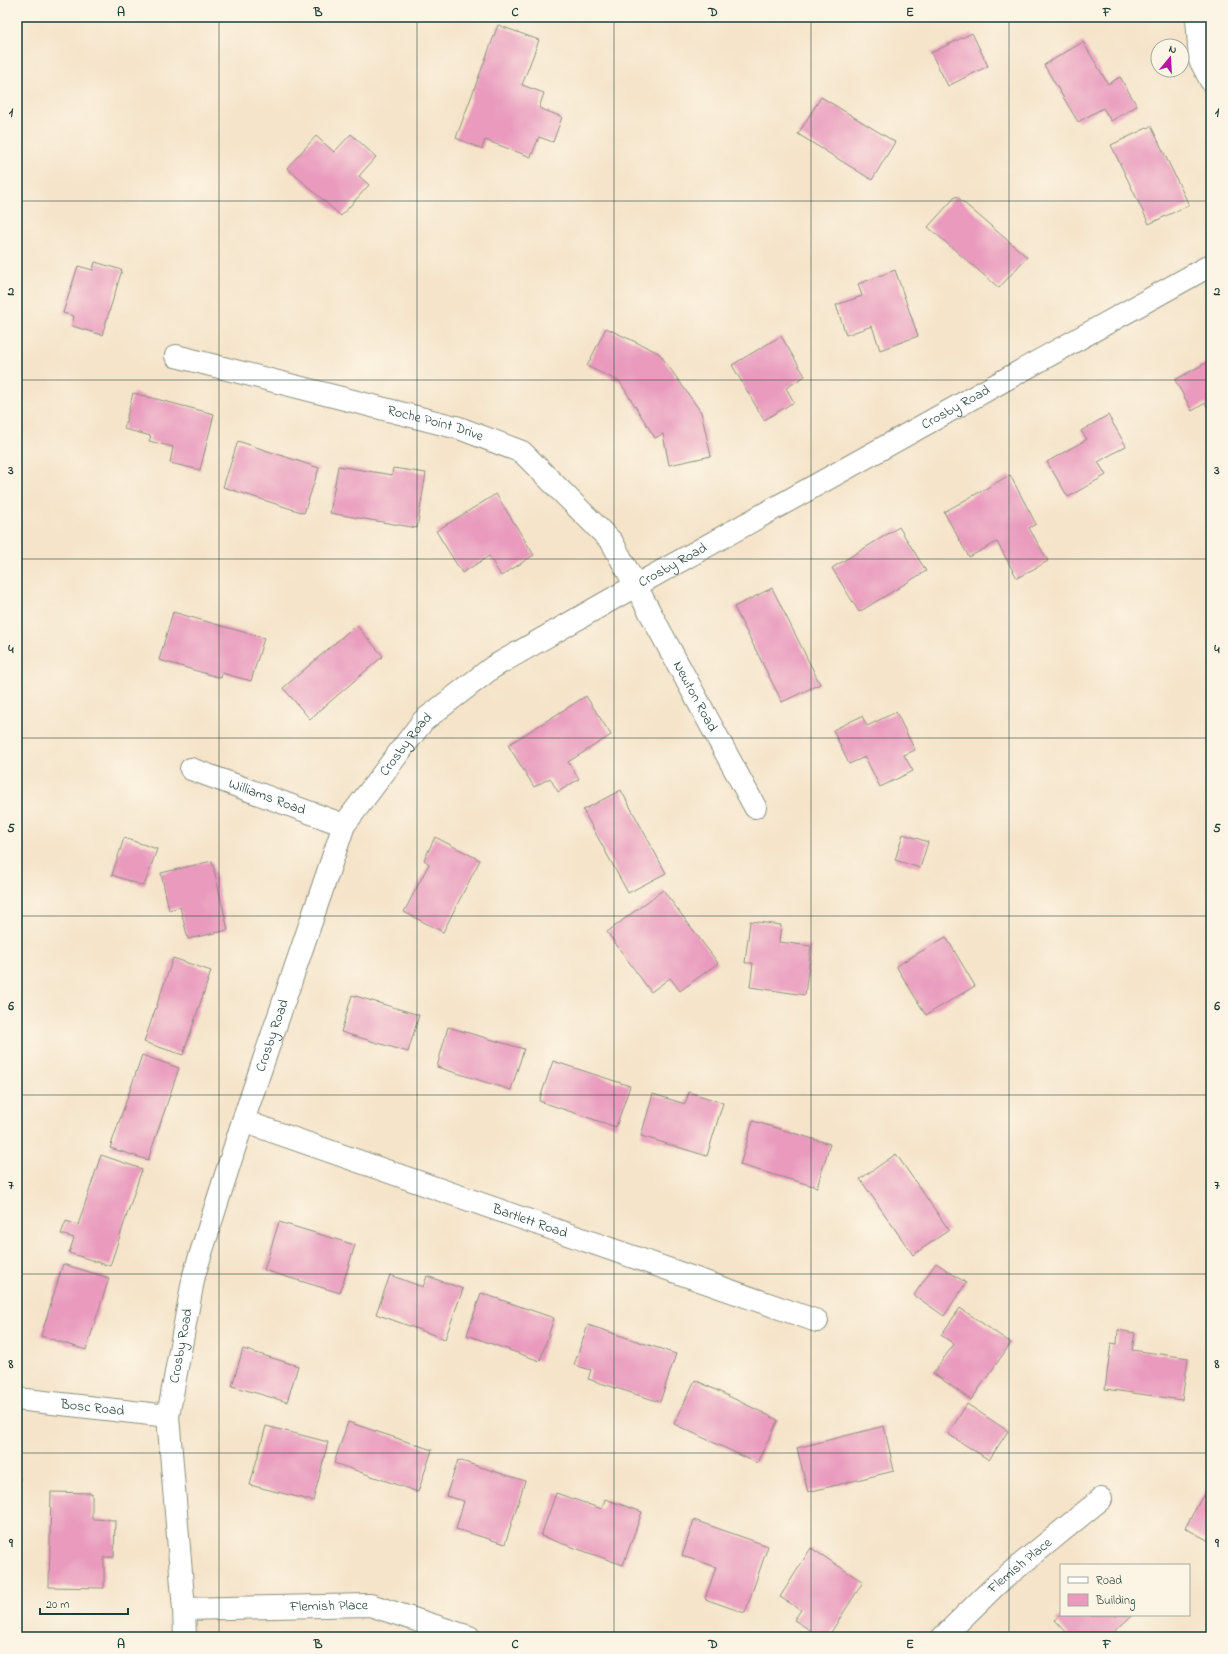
<svg xmlns="http://www.w3.org/2000/svg" width="1228" height="1654" viewBox="0 0 1228 1654" font-family="'Indie Flower',sans-serif">
<style>
.building{fill:#e99abd}
.lines{fill:none;stroke-linecap:round;stroke-linejoin:round}
.minor-casing{stroke:#8a907f;stroke-width:24}
.minor{stroke:#fff;stroke-width:22}
.grid{fill:none;stroke:#1f3d34;stroke-width:1;stroke-opacity:0.55}
.labels{text-anchor:middle;dominant-baseline:central;stroke-width:4;stroke-linejoin:round;paint-order:stroke}
.street-label{font-size:14px;fill:#1f3d34;stroke:#fcf5e5}
.neatline{fill:none;stroke:#1f3d34;stroke-width:1.5}
.grid-label{font-size:13px;text-anchor:middle;font-weight:bold;fill:#1f3d34}
</style>
<rect width="100%" height="100%" fill="#fcf5e5"/>
<filter id="ink" filterUnits="userSpaceOnUse"><feTurbulence type="fractalNoise" baseFrequency=".025" numOctaves="2"/><feDisplacementMap in="SourceGraphic" scale="8" xChannelSelector="R" yChannelSelector="G"/><feConvolveMatrix kernelMatrix="1 2 1 2 8 2 1 2 1" color-interpolation-filters="sRGB"/></filter>
<filter id="wash" filterUnits="userSpaceOnUse"><feTurbulence type="fractalNoise" baseFrequency=".012" numOctaves="4" result="noise"/><feDisplacementMap in="SourceGraphic" scale="16" xChannelSelector="R" yChannelSelector="G"/><feGaussianBlur stdDeviation="0.9" result="paint"/><feColorMatrix in="noise" values="0 0 0 0 0 0 0 0 0 0 0 0 0 0 0 0 0 1.4 0 .05"/><feComposite in="paint" operator="in"/></filter>
<g filter="url(#wash)">
<rect width="100%" height="100%" fill="#f5e4ca"/>
<g id="blocks">
<!-- building -->
<g class="building">
<path d="M498 25 539 40 522 85 544 93 539 108 562 117 553 142 539 137 531 157 485 140 482 149 456 138Z"/>
<path d="M972 33 988 66 948 86 931 53Z"/>
<path d="M1083 42 1108 84 1120 77 1137 106 1111 121 1103 108 1078 122 1044 65Z"/>
<path d="M821 97 895 142 872 180 798 134Z"/>
<path d="M1151 126 1189 205 1149 224 1111 145Z"/>
<path d="M351 134 376 157 359 176 369 185 341 216 287 168 316 136 334 152Z"/>
<path d="M956 196 1027 257 999 288 928 227Z"/>
<path d="M95 262 122 270 102 335 72 326 74 316 63 313 78 266 93 270Z"/>
<path d="M895 270 918 336 880 350 872 326 846 335 836 305 862 296 858 284Z"/>
<path d="M606 328 659 353 701 412 711 456 669 465 663 434 655 438 620 382 587 366Z"/>
<path d="M781 336 805 376 786 388 794 402 764 420 732 365Z"/>
<path d="M1211 360V414L1205 403 1192 411 1175 380Z"/>
<path d="M133 393 214 414 200 470 170 463 173 447 149 441 151 436 124 429Z"/>
<path d="M1108 415 1126 446 1098 462 1106 475 1068 497 1047 462 1087 439 1081 431Z"/>
<path d="M238 441 319 468 304 513 223 487Z"/>
<path d="M338 466 392 475 393 468 426 473 417 528 330 513Z"/>
<path d="M1010 475 1036 524 1029 528 1048 561 1017 578 997 542 969 557 944 512Z"/>
<path d="M496 494 534 555 501 576 489 556 462 573 436 531Z"/>
<path d="M899 527 926 571 859 612 832 568Z"/>
<path d="M772 588 820 684 782 702 734 607Z"/>
<path d="M173 612 264 638 251 681 222 673 221 678 159 660Z"/>
<path d="M356 625 383 656 310 719 283 688Z"/>
<path d="M586 696 611 735 568 762 579 779 558 792 550 778 534 787 508 745Z"/>
<path d="M896 712 915 750 904 755 913 771 880 787 865 757 849 764 833 730 862 716 867 726Z"/>
<path d="M621 790 666 873 628 893 583 810Z"/>
<path d="M903 834 928 842 920 868 895 860Z"/>
<path d="M435 837 480 860 443 932 404 912 429 864 424 860Z"/>
<path d="M124 838 157 849 144 886 112 875Z"/>
<path d="M212 861 228 930 188 939 180 907 169 910 161 873Z"/>
<path d="M663 890 718 963 680 991 670 978 651 992 607 932Z"/>
<path d="M750 921 781 925 779 942 811 946 805 995 750 987 753 963H745Z"/>
<path d="M946 937 975 986 926 1015 896 966Z"/>
<path d="M173 958 211 971 183 1055 144 1042Z"/>
<path d="M352 995 419 1015 408 1052 341 1032Z"/>
<path d="M448 1027 524 1049 511 1090 437 1067Z"/>
<path d="M142 1055 179 1068 148 1160 110 1148Z"/>
<path d="M553 1061 630 1086 616 1127 539 1101Z"/>
<path d="M689 1092 723 1103 707 1156 641 1136 653 1094 685 1104Z"/>
<path d="M753 1121 830 1144 817 1187 740 1165Z"/>
<path d="M896 1154 949 1230 913 1255 860 1179Z"/>
<path d="M101 1155 142 1169 110 1266 69 1253 74 1238 61 1234 66 1221 78 1225Z"/>
<path d="M279 1222 355 1245 340 1293 264 1270Z"/>
<path d="M936 1263 966 1283 944 1316 914 1295Z"/>
<path d="M63 1264 109 1278 86 1350 41 1336Z"/>
<path d="M390 1275 423 1287 427 1276 463 1289 445 1339 376 1314Z"/>
<path d="M481 1293 554 1318 540 1361 467 1335Z"/>
<path d="M960 1308 1011 1343 971 1400 933 1373 954 1344 941 1335Z"/>
<path d="M588 1325 676 1354 660 1402 588 1379 591 1370 574 1365Z"/>
<path d="M1118 1330 1135 1333 1132 1350 1188 1358 1182 1400 1105 1389 1111 1343 1117 1344Z"/>
<path d="M243 1349 298 1366 287 1402 232 1386Z"/>
<path d="M695 1380 778 1420 757 1463 674 1424Z"/>
<path d="M967 1404 1008 1431 989 1460 948 1434Z"/>
<path d="M348 1422 432 1450 418 1492 334 1463Z"/>
<path d="M266 1426 328 1442 313 1501 250 1485Z"/>
<path d="M884 1426 894 1471 808 1492 797 1448Z"/>
<path d="M458 1460 525 1481 505 1544 456 1529 464 1501 446 1496Z"/>
<path d="M17 1477H20L18 1523H17Z"/>
<path d="M1211 1481V1542L1185 1528Z"/>
<path d="M51 1492 92 1493V1519L115 1520 114 1557H104V1588L49 1587Z"/>
<path d="M556 1493 602 1509 605 1499 642 1512 623 1565 541 1536Z"/>
<path d="M694 1520 768 1546 745 1613 705 1599 716 1567 682 1556Z"/>
<path d="M811 1548 863 1582 828 1637H821L794 1620 801 1610 780 1597Z"/>
<path d="M1061 1615H1132L1109 1637H1071L1055 1620Z"/>
</g>
</g>
</g>
<g filter="url(#ink)">
<use href="#blocks" fill-opacity="0" stroke="#8a907f" stroke-width="1"/>
<g class="lines">
<defs>
<g id="minor">
<path d="M1197 17 1200 60 1211 81"/>
<path id="s1" d="M176 356 459 428 522 452 612 542 755 807"/>
<path id="s2" d="M191 769 344 825"/>
<path id="s3" d="M243 1121 817 1321"/>
<path id="s4" d="M17 1399 168 1416"/>
<path id="s5" d="M184 1609 370 1605 469 1637"/>
<path id="s6" d="M185 1637 184 1609 168 1416 194 1275 243 1121 344 825 423 721 493 667 635 586 1211 265"/>
<path id="s7" d="M943 1637 997 1584 1101 1499"/>
</g>
</defs>
<!-- minor casing -->
<use href="#minor" class="minor-casing"/>
<!-- minor -->
<use href="#minor" class="minor"/>
</g>
</g>
<!-- grid -->
<path class="grid" d="M219 17V1637M417 17V1637M614 17V1637M811 17V1637M1009 17V1637M17 201H1211M17 380H1211M17 559H1211M17 738H1211M17 916H1211M17 1095H1211M17 1274H1211M17 1453H1211"/>
<g class="labels">
<!-- street labels -->
<g class="street-label">
<text stroke="none"><textPath href="#s6" startOffset="1589">Crosby Road</textPath></text>
<text stroke="none"><textPath href="#s1" startOffset="268">Roche Point Drive</textPath></text>
<text stroke="none"><textPath href="#s6" startOffset="1265">Crosby Road</textPath></text>
<text stroke="none"><textPath href="#s1" startOffset="662">Newton Road</textPath></text>
<text stroke="none"><textPath href="#s6" startOffset="941">Crosby Road</textPath></text>
<text stroke="none"><textPath href="#s2" startOffset="81">Williams Road</textPath></text>
<text stroke="none"><textPath href="#s6" startOffset="617">Crosby Road</textPath></text>
<text stroke="none"><textPath href="#s3" startOffset="304">Bartlett Road</textPath></text>
<text stroke="none"><textPath href="#s6" startOffset="293">Crosby Road</textPath></text>
<text stroke="none"><textPath href="#s4" startOffset="76">Bosc Road</textPath></text>
<text stroke="none"><textPath href="#s7" startOffset="105">Flemish Place</textPath></text>
<text stroke="none"><textPath href="#s5" startOffset="145">Flemish Place</textPath></text>
</g>
</g>
<!-- margin -->
<rect width="1228" height="1654" fill="none" stroke="#fcf5e5" stroke-width="44"/>
<!-- legend -->
<rect x="1060" y="1564" width="130" height="52" fill="#fcf5e5" stroke="#a4ab9e"/>
<rect x="1068" y="1577" width="20" height="6" fill="#ffffff" stroke="#a4ab9e"/>
<text x="1096" y="1584" font-size="12" fill="#1f3d34">Road</text>
<rect x="1068" y="1594" width="20" height="12" fill="#e99abd" stroke="#a4ab9e"/>
<text x="1096" y="1604" font-size="12" fill="#1f3d34">Building</text>
<!-- north arrow -->
<g transform="translate(1170 58) rotate(18)"><circle r="19" fill="#fcf5e5" stroke="#a4ab9e"/>
<path d="M0-3L7 15L0 10L-7 15Z" fill="#b5179e"/>
<text y="-6" font-size="11" font-weight="bold" text-anchor="middle" fill="#1f3d34">N</text>
</g>
<!-- scale -->
<path d="M40 1608v6h88v-6" fill="none" stroke="#1f3d34" stroke-width="2"/>
<text x="46" y="1608" font-size="12" fill="#1f3d34" stroke="#fcf5e5" stroke-width="3" paint-order="stroke">20 m</text>
<rect x="22" y="22" width="1184" height="1610" class="neatline"/>
<g class="grid-label">
<text x="121" y="16">A</text>
<text x="318" y="16">B</text>
<text x="515" y="16">C</text>
<text x="713" y="16">D</text>
<text x="910" y="16">E</text>
<text x="1107" y="16">F</text>
<text x="11" y="116">1</text>
<text x="1217" y="116">1</text>
<text x="11" y="295">2</text>
<text x="1217" y="295">2</text>
<text x="11" y="474">3</text>
<text x="1217" y="474">3</text>
<text x="11" y="653">4</text>
<text x="1217" y="653">4</text>
<text x="11" y="832">5</text>
<text x="1217" y="832">5</text>
<text x="11" y="1010">6</text>
<text x="1217" y="1010">6</text>
<text x="11" y="1189">7</text>
<text x="1217" y="1189">7</text>
<text x="11" y="1368">8</text>
<text x="1217" y="1368">8</text>
<text x="11" y="1547">9</text>
<text x="1217" y="1547">9</text>
<text x="121" y="1648">A</text>
<text x="318" y="1648">B</text>
<text x="515" y="1648">C</text>
<text x="713" y="1648">D</text>
<text x="910" y="1648">E</text>
<text x="1107" y="1648">F</text>
</g>
</svg>
